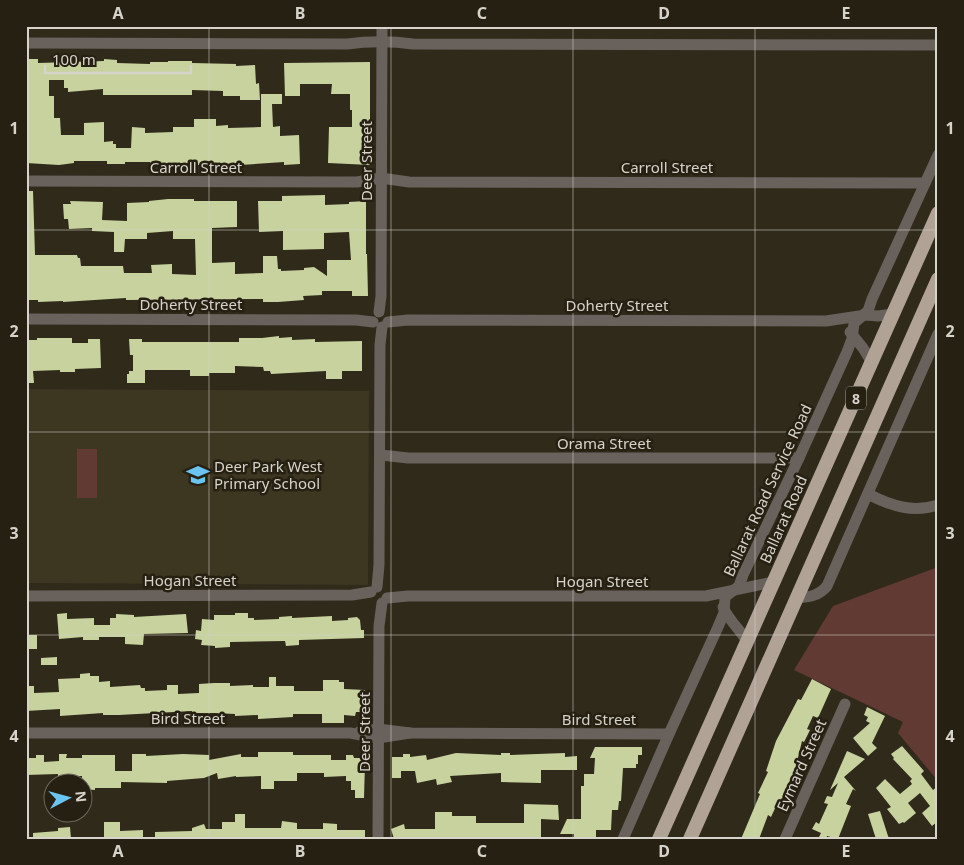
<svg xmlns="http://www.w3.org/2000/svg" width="964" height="865" viewBox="0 0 964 865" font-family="'Noto Sans',sans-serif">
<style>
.built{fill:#3d3621}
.green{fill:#613a34}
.building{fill:#c7d29e}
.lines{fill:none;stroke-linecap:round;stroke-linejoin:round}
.minor{stroke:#68615c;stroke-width:11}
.trunk{stroke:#b1a296;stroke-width:14}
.grid{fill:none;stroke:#d6d3ca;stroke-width:1;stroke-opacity:0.55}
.labels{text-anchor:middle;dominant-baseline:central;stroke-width:5;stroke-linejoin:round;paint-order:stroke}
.shield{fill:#262012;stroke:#a19d93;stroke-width:1}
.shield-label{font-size:14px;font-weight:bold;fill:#d6d3ca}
.street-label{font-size:15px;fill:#d6d3ca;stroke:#262012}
.poi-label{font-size:15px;fill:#d6d3ca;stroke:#262012;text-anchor:start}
.neatline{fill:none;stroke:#d6d3ca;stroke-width:2}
.grid-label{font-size:16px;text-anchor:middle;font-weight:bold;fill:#d6d3ca}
</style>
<rect width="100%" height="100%" fill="#302a1b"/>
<!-- built -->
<path class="built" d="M26 389 369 391 368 585 26 583Z"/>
<!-- green -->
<g class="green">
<rect x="77" y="449" width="20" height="49"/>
<path d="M938 567V781L898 733 903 722 794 670 833 606Z"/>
</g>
<!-- building -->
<g class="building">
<path d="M26 59H38V63L104 61V59L117 60V63L150 64V62H168V61H192V63L236 64V66L255 65 256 84 259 83 260 100H240V96H223V91L192 90V95H103V89L68 92V88H64V80H49V96H54V118H60L61 135H84V123L104 122V142L113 141V144H116V148H131L132 127 145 128V133L173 132V127H194V119H216V126L228 125V128L261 127V94H282V104H272L273 127 280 126V136L299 135 300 164 284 165V162L240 165V163L209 165H198V163L150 164V162H125V164H107V161H74V163L59 165 26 163Z"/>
<path d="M370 62V165L328 163 329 127H352V110H350V94H331L332 84H300V96H285L284 63Z"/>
<path d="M26 191H33L35 255H77L78 258H80L81 266H123L124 273H152L151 265 172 264V274L196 275 195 239H173V231L147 233V239H125L124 252H114V232L92 231V228L69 229 68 219H64L63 204H71L70 201 103 202 102 220 127 221V203L149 202V201L168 199H194V201H237V227L212 228V263L235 262V274L263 273V256H277L278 269H281V271L304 270V268L314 267 327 276V260H351L349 232 324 233V249L283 250V231L259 232 258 201H282V196L325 195V205L349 204V202L366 201V254H367L368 296H352V291H322V295L303 296 304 300 278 302H263V299L126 300V298L63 302V301L38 302V300H26Z"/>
<path d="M279 336V338L292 337V340L315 339V342L362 341V371H342V379H326V371L271 374 270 371H264L263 367 235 366V373H209V376H190V370H145V383H127V374H129V371H133V355H130L129 339H142V342H239V338H262Z"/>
<path d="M37 338H72V343H88V339H100L101 368 75 369V372H60V370L33 371 34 383H26V340H37Z"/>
<path d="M67 613V619L94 618V625H110V618H116V614L134 615V617L186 614 188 633 144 634 143 645 125 644V637H99V640H83V637L59 639 57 614Z"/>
<path d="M235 613H248V618H254V620L279 619V617L292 616V618L332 616V621L348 620V618L357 617 360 620 361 630H364V638L299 640V645L286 646 285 641 230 642V647L215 648V646L201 645 202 640 195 639 196 630 201 631 202 619 214 620V615H235Z"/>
<rect x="26" y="635" width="11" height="14"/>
<path d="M57 657V665H41V658Z"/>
<path d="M90 673V676H99V682L110 681V687L140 685 141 688H145V691L167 690V685H178V694L199 693V684L214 683H230V686L253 685V687H269V677H276V686H294V691H323V680H339V682H344V689L365 690V704H362V712H356L355 716 344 715V723H322V714H293V717L258 719V715L235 716V714L214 713H192V711L119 715H103V713L60 716V709L26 711V686H34V693L59 692 58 679 80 678V674Z"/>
<path d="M812 679 831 689 818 718 813 716 807 729 810 730 804 742 802 741 795 770 785 791 780 803 778 802 771 817 768 815 759 839H741L760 794 758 793 768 772 766 771 776 741 798 699 801 700Z"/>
<path d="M867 707 885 716 872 743 877 748 868 756 853 738 870 723 866 721 868 717 864 715Z"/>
<path d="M902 746 924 771 921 774 933 790 938 786V821L932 826 922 813 930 806 920 793 908 803 916 813 904 823 903 822 899 824 887 809 891 807 876 788 885 779 900 794 912 784 910 781 912 779 893 759 894 758 891 754Z"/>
<path d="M595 747H642V755H638V764H636V768H623L621 801H619L618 810H612L611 830H596V839H574V834H560L567 819H581V786H584V774H594L595 758H590Z"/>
<path d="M847 751 865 759 844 777 856 791 853 789 846 804 851 806 838 839 827 836 826 839H818L821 833 812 829 816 822 819 824 828 804 824 803 827 796 832 797 838 783 830 790Z"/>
<path d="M258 752H293V755H331V760H346V755H353L354 758H361V763H365L364 798H355V790H351V781H346V776L324 777V773H297V781H274V789H261V776L236 777V776L218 779 217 773 204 778 167 781V783L121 782V788H95V790L82 789V776H58V774L26 775V758H36V755H44V762L59 761V754H67L66 758H82V755H115V771H132V754H146V756L183 754 209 755V760L241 754V757H258Z"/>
<path d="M456 753 501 755V753H510V755L565 753V757L577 756V770H541V783L501 782V773L450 776 452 782 437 785 436 779 417 783 415 771H401V778H392V757H403V754H410V757L426 755 427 760Z"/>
<path d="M524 804 558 805 559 820 541 819V839H394L391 829 404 824 405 829H435V812H452V816H476V823H524Z"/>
<path d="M880 811 889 839H876L868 814Z"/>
<path d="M235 814H245V828H281L282 821 297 823V829H323V823L337 824V830H365V839H155V832L192 831V828L204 824 206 829H222V822H235Z"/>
<path d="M104 822H120V831L143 830V839H104Z"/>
<path d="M70 827 71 839H33V833L58 831V828Z"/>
</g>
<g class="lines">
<!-- minor -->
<g class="minor">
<path d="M26 43 347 44C370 41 390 41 413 44L938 45"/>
<path d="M26 181 357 182 381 178 409 182 925 183"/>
<path d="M379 312 381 296 382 26"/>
<path d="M26 319 356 320 373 322"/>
<path d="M388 322 408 320 826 321 866 315 878 316 893 314"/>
<path d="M850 332 863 348 872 363"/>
<path d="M381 455 408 458H799"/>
<path d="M868 494C891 506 913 513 938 505"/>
<path d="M377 587 379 565 380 345 382 327"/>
<path d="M26 596 352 595 371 592"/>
<path d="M387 598 408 596H706L773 582"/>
<path d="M797 598C809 597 819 596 827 586L938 334"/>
<path d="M723 607C728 619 740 630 747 641"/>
<path d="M359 732 378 729 410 733 669 734"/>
<path d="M26 733H350L378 738 410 733"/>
<path d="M378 839 379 626 382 603"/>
<path d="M623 839 669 734 718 627 724 613 725 597 739 586 743 575 799 458 847 352 852 339 854 323 868 311 872 299 938 155"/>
<path d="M785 839 845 704"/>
</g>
<!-- trunk -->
<g class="trunk">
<path d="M659 839 938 213"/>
<path d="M690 839 938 279"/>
</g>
</g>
<!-- grid -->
<path class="grid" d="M209 26V839M391 26V839M573 26V839M755 26V839M26 230H938M26 432H938M26 635H938"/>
<!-- icons -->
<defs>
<symbol id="school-bare" viewBox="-9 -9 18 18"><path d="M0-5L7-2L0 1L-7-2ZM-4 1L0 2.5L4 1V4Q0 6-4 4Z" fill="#6bc3f2" stroke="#262012" stroke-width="2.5" paint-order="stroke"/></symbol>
</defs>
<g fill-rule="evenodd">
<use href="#school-bare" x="182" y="459" width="32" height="32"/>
</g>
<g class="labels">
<!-- shield labels -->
<rect class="shield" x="846" y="386.5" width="20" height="23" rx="4"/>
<g class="shield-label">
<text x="856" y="398">8</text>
</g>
<!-- street labels -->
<g class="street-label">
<text transform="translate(366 161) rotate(-90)">Deer Street</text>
<text x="196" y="167">Carroll Street</text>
<text x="667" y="167">Carroll Street</text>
<text x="191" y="304">Doherty Street</text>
<text x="617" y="305">Doherty Street</text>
<text x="604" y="443">Orama Street</text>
<text transform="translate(767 490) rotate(-65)">Ballarat Road Service Road</text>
<text transform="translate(783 519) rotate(-66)">Ballarat Road</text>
<text x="190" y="580">Hogan Street</text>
<text x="602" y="581">Hogan Street</text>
<text x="188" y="718">Bird Street</text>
<text x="599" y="719">Bird Street</text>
<text transform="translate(364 732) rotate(-90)">Deer Street</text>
<text transform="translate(801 765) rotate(-66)">Eymard Street</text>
</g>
<!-- poi labels -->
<g class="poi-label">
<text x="214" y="466">Deer Park West<tspan x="214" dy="17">Primary School</tspan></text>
</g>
</g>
<!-- border -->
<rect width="964" height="865" fill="none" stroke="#262012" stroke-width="55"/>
<!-- north arrow -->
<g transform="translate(68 798) rotate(84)"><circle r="24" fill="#262012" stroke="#6c685c"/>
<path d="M0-4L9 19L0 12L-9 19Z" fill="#6bc3f2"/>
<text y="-8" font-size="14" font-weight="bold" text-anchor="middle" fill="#d6d3ca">N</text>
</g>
<!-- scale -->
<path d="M45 65v8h146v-8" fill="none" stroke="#d6d3ca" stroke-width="2.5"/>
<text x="52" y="65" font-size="15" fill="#d6d3ca" stroke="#262012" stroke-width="4" paint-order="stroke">100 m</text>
<rect x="28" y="28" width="908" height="810" class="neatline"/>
<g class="grid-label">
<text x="118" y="19">A</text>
<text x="300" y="19">B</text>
<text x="482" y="19">C</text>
<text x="664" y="19">D</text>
<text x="846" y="19">E</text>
<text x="14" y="134">1</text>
<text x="950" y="134">1</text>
<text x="14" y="337">2</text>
<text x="950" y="337">2</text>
<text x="14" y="539">3</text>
<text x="950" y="539">3</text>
<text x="14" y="742">4</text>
<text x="950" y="742">4</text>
<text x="118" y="857">A</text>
<text x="300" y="857">B</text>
<text x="482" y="857">C</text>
<text x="664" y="857">D</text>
<text x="846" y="857">E</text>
</g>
</svg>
